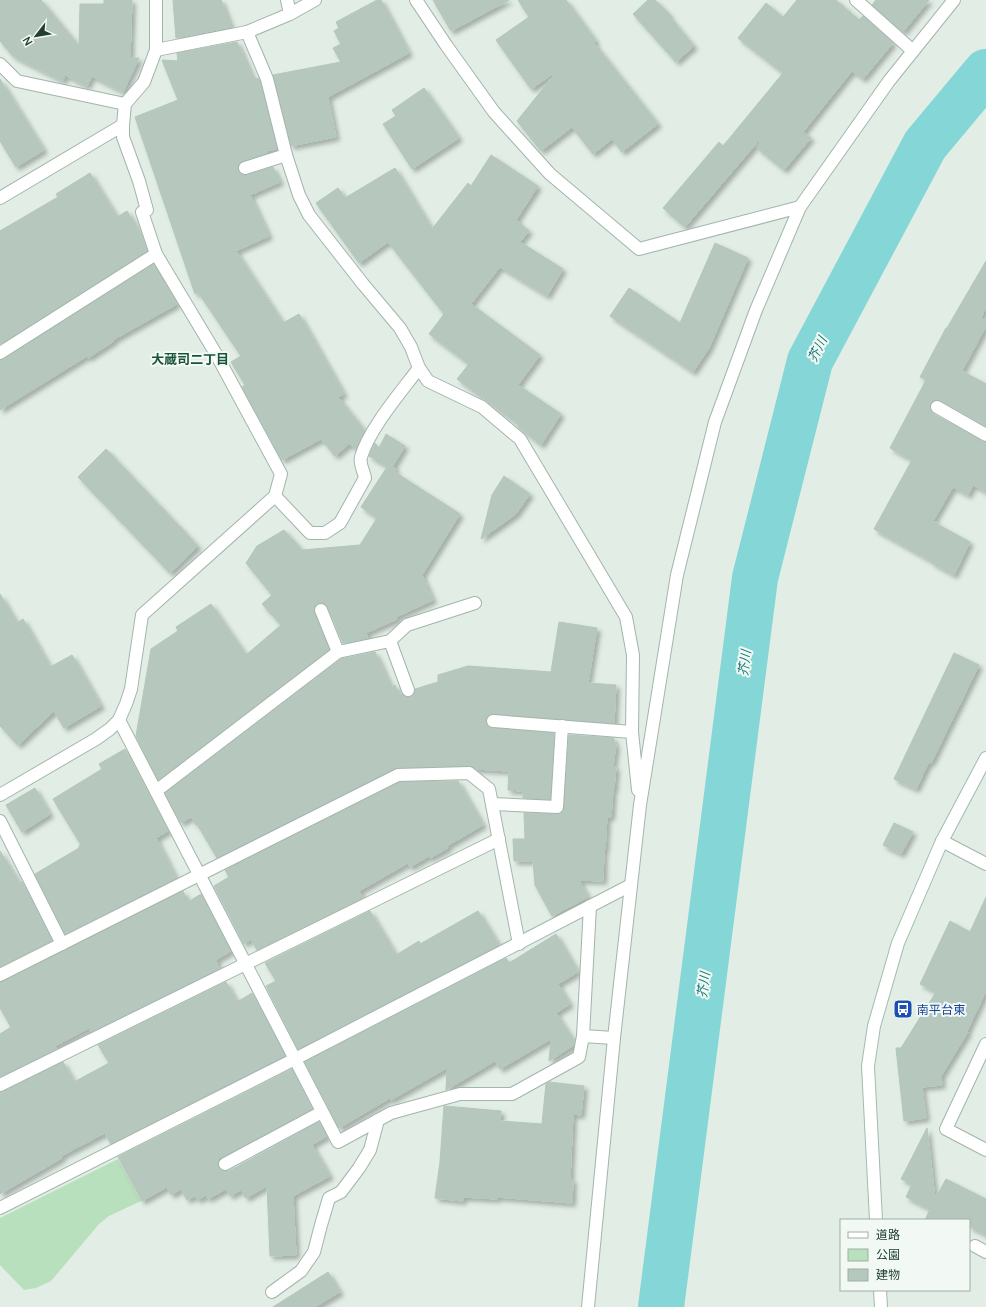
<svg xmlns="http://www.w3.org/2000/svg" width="986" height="1307" viewBox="0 0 986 1307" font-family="Manrope,'Noto Sans JP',sans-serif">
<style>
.green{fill:#b8e0bc}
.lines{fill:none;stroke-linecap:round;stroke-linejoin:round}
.river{stroke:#84d7d6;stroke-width:46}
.building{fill:#b6c8be;stroke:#b3c7bb;filter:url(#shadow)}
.lane-casing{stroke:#a3b5ac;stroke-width:14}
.street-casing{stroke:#a3b5ac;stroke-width:14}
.secondary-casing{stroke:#a1bcaf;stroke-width:14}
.lane{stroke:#fff;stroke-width:12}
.street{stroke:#fff;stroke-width:12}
.secondary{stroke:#fff;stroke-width:12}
.labels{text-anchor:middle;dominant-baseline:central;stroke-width:4;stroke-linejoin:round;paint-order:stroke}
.transit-label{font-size:12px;fill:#164399;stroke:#f2f9f4;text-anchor:start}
.water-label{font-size:13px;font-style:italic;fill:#157a7a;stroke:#f2f9f4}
.neighbourhood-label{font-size:13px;font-weight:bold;fill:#1a533c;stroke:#f2f9f4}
</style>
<defs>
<filter id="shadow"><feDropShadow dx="3.5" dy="3.5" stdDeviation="2" flood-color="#0004"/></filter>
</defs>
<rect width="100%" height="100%" fill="#e1ede5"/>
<!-- green -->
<path class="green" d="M118 1159 141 1201 109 1216 99 1224 51 1281 36 1288 24 1290 0 1265V1218Z"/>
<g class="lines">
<!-- river -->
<path class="river" d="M661 1307 755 578 810 361 925 145 986 72"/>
</g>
<!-- building -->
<g class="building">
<path d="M0 0H41L79 46 80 4H104V0H132L130 58H139L123 92 92 76 87 86 65 75 63 81 13 56 0 41Z"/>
<path d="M173 0H221L231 27 176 38Z"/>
<path d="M377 0H381L409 53 328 97 336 137 291 146 273 75 341 62 333 48 341 44 334 31 339 28 336 22Z"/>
<path d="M433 0H509L451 31Z"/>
<path d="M518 0H566L596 41 594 43 658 124 622 152 612 139 593 154 572 127 541 151 517 121 557 71 531 89 496 40 529 17Z"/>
<path d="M648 0H655L670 15 669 16 694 46 676 62 633 14Z"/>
<path d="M797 0H836L859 20 863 16 893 43 863 79 852 71 803 132 811 138 784 170 757 148 762 137 685 227 663 208 719 142 723 146 783 73 738 38 766 3 783 17Z"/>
<path d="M876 0H929L903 32 872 5Z"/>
<path d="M237 42 253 79 258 78 260 81 277 149 266 151 267 153 242 161 239 163 238 170 240 174 247 175 273 167 280 182 250 195 269 236 236 251 283 323 299 314 344 394 338 397 365 431 356 448 349 444 335 456 321 439 282 460 242 387 245 385 231 362 241 356 198 292 195 294 135 117 178 100 162 60 178 61 177 53Z"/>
<path d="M0 79 44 150 16 167 0 141Z"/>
<path d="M424 88 459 138 412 169 383 124 396 116 392 110Z"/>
<path d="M491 155 538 186 516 220 529 231 520 242 563 269 547 296 500 267 471 304 540 355 518 385 561 414 541 445 518 427 519 425 457 379 469 364 429 334 444 314 388 242 359 263 316 203 338 188 345 198 395 168 432 229 468 183 471 186Z"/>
<path d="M90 173 117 217 127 211 142 236 147 251 0 344V231L58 197 56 194Z"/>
<path d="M715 243 748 258 709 348 693 372 610 316 629 288 680 323Z"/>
<path d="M986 261V307L981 318 986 321V326L962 371 986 384V426L940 400H937L933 401 930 407V410L933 414 986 442V492L973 485 968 495 953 487 933 521 938 523 937 524 970 542 954 575 932 563 933 562 874 529 912 460 890 448 926 380 920 377 946 328H947Z"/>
<path d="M154 264 177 304 113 340 114 341 88 358 87 356 0 410V360L4 359Z"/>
<path d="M386 434 405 446 393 466 396 469 395 471 369 456 375 443 379 448Z"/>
<path d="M106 449 198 546 170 573 78 477Z"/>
<path d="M387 467 460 514 422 575 433 600 396 617 397 619 366 633 368 638 343 643 328 607 322 603H318L315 606 314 612 329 650 158 780 136 736 151 649 178 631 176 627 211 604 246 655 281 625 262 604 272 595 246 563 257 546 284 530 302 550 360 545 377 518 361 507Z"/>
<path d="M504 476 530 494 516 514 481 539 492 495Z"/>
<path d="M0 594 17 623 23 619 50 667 72 655 101 706 64 728 54 711 18 745 0 726Z"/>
<path d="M559 622 597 628 588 683 616 685 614 723 494 714 487 716 486 721 488 727 492 728 554 733 550 799 523 798V791L508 790 509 771 476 769 469 766 397 768 217 858 197 824 196 825 191 817 181 823 165 793 341 659 375 652 391 687 395 685 399 694H402L406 697H410L414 694 415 689 438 682V675L468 666 551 672Z"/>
<path d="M954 653 979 665 931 763 929 762 916 789 894 779Z"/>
<path d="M569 735 614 738V744H616L613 767H616L614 789H613L611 817H607L605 850H604L603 881 579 880 588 897 552 916 535 885 533 861H514L513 839H525L524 813 557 814 561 813 563 811Z"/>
<path d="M125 749 168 831 156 838 176 878 65 934 35 874 79 848V846L81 845 53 799 102 769 99 764Z"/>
<path d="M458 781 483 825 447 846 448 848 430 858 429 856 410 867 408 863 359 891 363 898 257 950 251 939 244 944 214 886 229 877 225 870 400 782Z"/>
<path d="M35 788 50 814 22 832 6 805Z"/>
<path d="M894 823 913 832 901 854 883 845Z"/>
<path d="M0 851 20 884 22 882 52 941 0 967Z"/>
<path d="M183 891 188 902 201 894 231 951 216 960 219 969 91 1032 89 1028 55 1046 57 1049 0 1077V1034L11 1027 0 1008V982Z"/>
<path d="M986 897V991L967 1031 968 1032 941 1076 942 1085 922 1087 926 1118 904 1121 896 1048H901L936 992 920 984 950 921 970 932Z"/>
<path d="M370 911 396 955 419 941 420 944 478 911 499 945 298 1049 266 986 276 981 265 963Z"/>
<path d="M556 934 578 972 558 984 570 1004 556 1013 574 1041V1045L549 1061 551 1039 500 1069 495 1061 446 1090 447 1068 391 1100 390 1098 339 1128 305 1062 506 958 509 963Z"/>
<path d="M226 982 237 1002 252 993 285 1056 111 1144 105 1133 61 1156 62 1158 0 1194V1092L63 1062 74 1082 109 1063 98 1045Z"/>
<path d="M292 1069 312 1109 221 1157 218 1160V1164L221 1171H229L319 1122 327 1136 312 1145 330 1176 293 1196 296 1255 270 1256 267 1186 246 1198 241 1190 230 1196 226 1189 208 1199 206 1195 198 1200 195 1196 187 1200 181 1189 171 1195 167 1187 142 1201 118 1157Z"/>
<path d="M549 1082 584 1086 581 1115 573 1114 570 1180H573L572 1203 497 1197V1199L463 1197V1201L435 1198 440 1162 444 1106 501 1111 500 1121 542 1124 546 1084Z"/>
<path d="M927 1128 935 1199 946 1179 986 1199V1235L969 1226V1220H925L930 1209 906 1197 912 1184 901 1179Z"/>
<path d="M328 1272 340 1292 315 1307H273Z"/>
</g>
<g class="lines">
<defs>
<path id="lane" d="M225 1164 322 1112"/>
<g id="street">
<path d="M287 0 290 14"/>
<path d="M416 0 446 45 494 112 550 174 639 249 800 207"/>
<path d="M856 0 913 51"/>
<path d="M247 32 267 79 286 155 299 195 309 215 363 284 400 328 411 347 419 368 428 381 482 407 520 439 626 617 633 655 632 732 638 790"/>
<path d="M156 50 247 32 290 14 315 0"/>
<path d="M0 64 17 81 125 104"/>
<path d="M245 168 286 155"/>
<path d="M0 198 123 125"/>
<path d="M0 353 156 254"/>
<path d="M937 407 986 435"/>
<path d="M275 496 310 533H325L340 523 365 478C364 472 359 463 361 457 369 429 401 392 419 368"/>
<path d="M321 610 338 652"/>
<path d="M390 641 408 690"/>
<path d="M119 720 338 1142 391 1113 460 1094H512L579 1057 583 1036 614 1038"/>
<path d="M493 721 632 732"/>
<path d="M156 791 338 652 390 641 407 625 475 603"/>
<path d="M0 795 96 739 110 729 119 720 126 704 131 689 142 615 275 496 281 474 216 354 156 254 142 212 147 210 139 181 123 137V125L125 104 144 82 156 50V0"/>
<path d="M492 804 557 807 562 726"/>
<path d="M0 821 62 944"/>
<path d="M942 841 986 864"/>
<path d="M0 975 398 775 469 773 489 789 519 944"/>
<path d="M583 1036 590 906"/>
<path d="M986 1044 946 1129 986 1150"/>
<path d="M0 1085 499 839"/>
<path d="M0 1208 295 1059 631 885"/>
<path d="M975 1246 986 1252"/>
<path d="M272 1292 301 1271 314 1252 321 1225 329 1198 341 1192 359 1168 370 1150 378 1120"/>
<path d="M588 1307 614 1038 640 805 677 575 715 422 756 310 800 207 889 81 954 0"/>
</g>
<g id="secondary">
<path d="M876 1220 868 1066 874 1026 898 943 942 841 986 758"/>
<path d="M880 1290 881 1307"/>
</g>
</defs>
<!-- lane casing -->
<use href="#lane" class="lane-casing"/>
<!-- street casing -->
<use href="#street" class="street-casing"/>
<!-- secondary casing -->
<use href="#secondary" class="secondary-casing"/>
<!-- lane -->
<use href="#lane" class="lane"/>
<!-- street -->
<use href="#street" class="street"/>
<!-- secondary -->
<use href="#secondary" class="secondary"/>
</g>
<!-- icons -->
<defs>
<symbol id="bus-square" viewBox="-11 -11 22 22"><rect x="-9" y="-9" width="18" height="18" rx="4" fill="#1a4fb4" stroke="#f2f9f4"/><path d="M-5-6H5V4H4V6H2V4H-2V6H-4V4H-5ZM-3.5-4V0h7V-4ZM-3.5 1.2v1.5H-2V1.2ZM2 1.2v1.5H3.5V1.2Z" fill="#fff"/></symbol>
</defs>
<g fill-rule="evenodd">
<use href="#bus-square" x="892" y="998" width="22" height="22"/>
</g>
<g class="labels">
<!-- transit labels -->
<g class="transit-label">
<text x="917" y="1009">南平台東</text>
</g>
<!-- water labels -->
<g class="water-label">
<text transform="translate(817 349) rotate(-64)">芥川</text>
<text transform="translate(744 663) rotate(-83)">芥川</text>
<text transform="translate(703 985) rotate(-83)">芥川</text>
</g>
<!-- neighbourhood labels -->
<g class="neighbourhood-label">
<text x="190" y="359">大蔵司二丁目</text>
</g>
</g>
<!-- legend -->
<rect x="840" y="1219" width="130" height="72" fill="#f2f9f4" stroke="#9eafa6"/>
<rect x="848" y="1232" width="20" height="6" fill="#ffffff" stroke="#9eafa6"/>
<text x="876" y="1239" font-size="12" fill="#203f32">道路</text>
<rect x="848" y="1249" width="20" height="12" fill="#b8e0bc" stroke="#9eafa6"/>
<text x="876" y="1259" font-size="12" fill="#203f32">公園</text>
<rect x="848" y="1269" width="20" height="12" fill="#b6c8be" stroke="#9eafa6"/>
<text x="876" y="1279" font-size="12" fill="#203f32">建物</text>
<!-- north arrow -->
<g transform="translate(36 36) rotate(239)" stroke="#f2f9f4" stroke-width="3" paint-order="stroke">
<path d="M0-3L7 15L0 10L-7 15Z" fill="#203f32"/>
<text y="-6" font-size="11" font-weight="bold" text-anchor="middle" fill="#203f32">N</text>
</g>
</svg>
